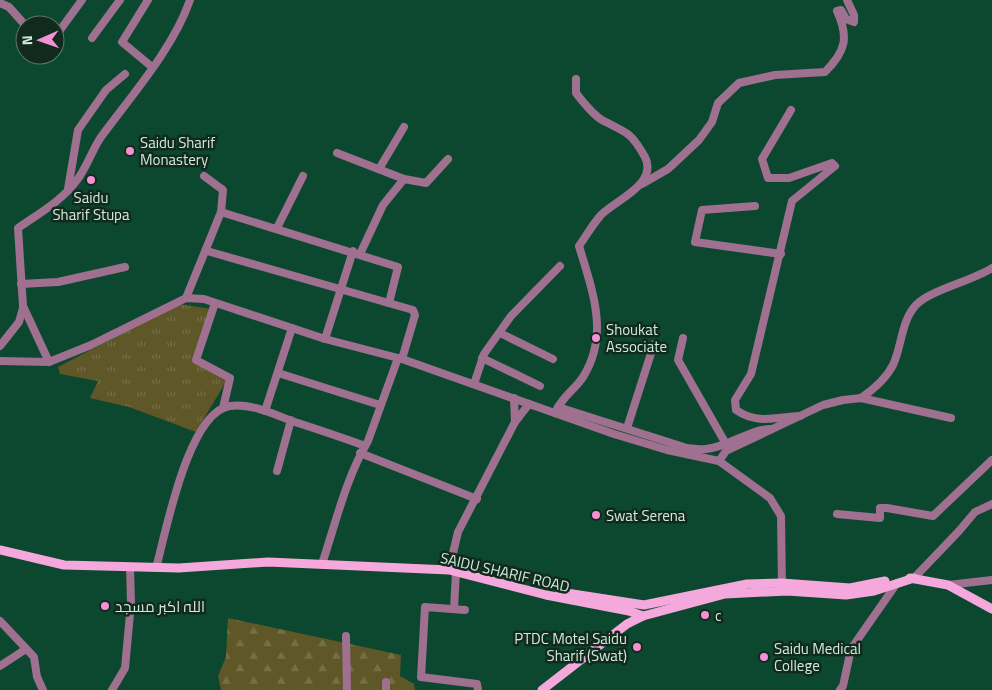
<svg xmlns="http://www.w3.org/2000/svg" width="992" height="690" viewBox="0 0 992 690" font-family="'Titillium Web',Cairo,sans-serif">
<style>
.forest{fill:url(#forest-firs)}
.park{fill:url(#park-tufts)}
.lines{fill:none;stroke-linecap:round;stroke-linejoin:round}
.minor{stroke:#9f708f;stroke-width:8}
.major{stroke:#f5a8db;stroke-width:9}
.poi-dot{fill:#f491d4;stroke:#12291d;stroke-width:2}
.labels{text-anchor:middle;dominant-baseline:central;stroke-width:5;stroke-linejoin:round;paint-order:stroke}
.poi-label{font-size:15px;fill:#cfebdb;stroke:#12291d;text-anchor:start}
.street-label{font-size:15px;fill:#cfebdb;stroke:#12291d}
</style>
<defs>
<pattern id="forest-firs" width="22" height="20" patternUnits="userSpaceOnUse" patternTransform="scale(1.25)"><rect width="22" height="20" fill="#5f5727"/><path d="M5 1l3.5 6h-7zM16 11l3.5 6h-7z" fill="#756f46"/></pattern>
<pattern id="park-tufts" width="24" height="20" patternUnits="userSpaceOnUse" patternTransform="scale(1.25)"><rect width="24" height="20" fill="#5f5727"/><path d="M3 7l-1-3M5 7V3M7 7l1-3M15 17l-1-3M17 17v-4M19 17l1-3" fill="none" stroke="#756f46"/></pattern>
</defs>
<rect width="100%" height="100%" fill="#0c482f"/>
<!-- forest -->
<path class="forest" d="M228 618 401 655 400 676 414 684 415 690H221L218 676 226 657Z"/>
<!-- park -->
<path class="park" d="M179 304 211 309 192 362 228 378 196 432 129 407 90 398 98 381 60 374 58 367Z"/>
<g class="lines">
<!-- minor -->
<g class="minor">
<path d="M148 0 122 42 152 67"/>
<path d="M0 3 9 7 25 25"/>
<path d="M55 37 82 0"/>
<path d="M92 38 120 0"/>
<path d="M791 110 762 159 768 178H789L832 163 835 166 792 201 751 374 735 400 736 410C758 425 776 417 800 416"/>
<path d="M337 153 404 179 426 183 448 159"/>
<path d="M379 169 404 127"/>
<path d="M642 184 668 169 699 140 712 122 718 103 739 83 775 75 825 72C846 51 849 37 837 11L841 10 846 19 854 22V15L847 0"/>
<path d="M68 189 78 130 106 90 125 74"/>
<path d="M755 206 702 210 695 242 781 254"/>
<path d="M221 212 398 267 389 303"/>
<path d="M277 228 303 176"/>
<path d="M207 251 413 310 415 315 402 359"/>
<path d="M360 254 383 205 404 179"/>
<path d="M21 284 58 282 125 267"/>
<path d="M186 298 221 212 223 190 204 176"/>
<path d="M215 303 196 360 230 378 223 408"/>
<path d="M500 333 553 359"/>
<path d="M683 338 678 360 726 444"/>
<path d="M325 339 353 251"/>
<path d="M0 346 19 322 23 308"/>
<path d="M482 358 540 386"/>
<path d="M0 361 49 362 91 345 186 298 204 299 325 339 402 359 614 434 667 450 719 461 770 498 781 516 782 589"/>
<path d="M49 362 23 306 18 228C38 214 63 200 77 180 87 167 92 150 101 137 131 96 173 49 190 0"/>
<path d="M278 373 380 405"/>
<path d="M474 384 484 354 511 316 560 266"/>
<path d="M514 398 515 422"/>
<path d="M861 398C874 389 886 379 893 365 902 346 901 321 916 305 930 290 972 281 992 268"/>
<path d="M558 407 687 448C693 448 700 450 706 449 729 447 747 430 770 429"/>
<path d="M265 411 292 328"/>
<path d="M555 413C563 395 574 391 583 377 610 334 592 290 579 246 586 236 593 224 601 215 617 199 658 184 645 157 641 150 635 140 629 135 621 129 611 125 602 120 592 114 583 102 576 93V79"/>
<path d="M627 428 654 344"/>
<path d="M360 453 477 499"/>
<path d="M719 461 726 451 823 405 843 400 861 398 951 418"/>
<path d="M277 471 291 420"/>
<path d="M837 514 880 518V508H887L933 516 992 460"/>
<path d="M322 564C336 522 346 478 368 441L398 358"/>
<path d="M156 568C166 532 188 412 230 406 251 403 273 414 292 421 316 429 341 437 365 446"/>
<path d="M449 570 458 532 515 422 529 404"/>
<path d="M914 578 959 531 975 512 992 504"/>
<path d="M948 585 992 580"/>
<path d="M454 609 456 572"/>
<path d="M465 610 425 607 421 677 477 684 478 690"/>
<path d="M0 621 34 657 37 677 43 690"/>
<path d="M346 636 347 690"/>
<path d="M0 666 26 649"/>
<path d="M112 690 125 668 131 603 130 567"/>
<path d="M386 690V682"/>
<path d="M840 690 843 686 851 649 897 583"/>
</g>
<!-- major -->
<g class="major">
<path d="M0 550 64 565 179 568 268 562 449 570 546 595 629 611 643 616 725 594 787 591 846 595 874 591 914 578"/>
<path d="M910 578 948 585 992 609"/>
<path d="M560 592 644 605 747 584 782 583 850 588 885 581"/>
<path d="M542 690 627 624 643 616"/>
</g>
</g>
<!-- markers -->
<g class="poi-dot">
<circle cx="130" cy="151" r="5"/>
<circle cx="91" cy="180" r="5"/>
<circle cx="596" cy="338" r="5"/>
<circle cx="596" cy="515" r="5"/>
<circle cx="105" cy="606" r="5"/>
<circle cx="705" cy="615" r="5"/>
<circle cx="637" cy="647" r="5"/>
<circle cx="764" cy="657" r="5"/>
</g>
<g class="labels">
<!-- poi labels -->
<g class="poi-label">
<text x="140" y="142">Saidu Sharif<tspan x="140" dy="17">Monastery</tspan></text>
<text x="91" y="197" text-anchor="middle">Saidu<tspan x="91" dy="17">Sharif Stupa</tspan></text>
<text x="606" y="329">Shoukat<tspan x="606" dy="17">Associate</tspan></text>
<text x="606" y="515">Swat Serena</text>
<text x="115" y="606">اللہ اکبر مسجد</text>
<text x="715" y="615">c</text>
<text x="627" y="638" text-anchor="end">PTDC Motel Saidu<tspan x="627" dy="17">Sharif (Swat)</tspan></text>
<text x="774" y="648">Saidu Medical<tspan x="774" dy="17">College</tspan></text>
</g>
<!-- street labels -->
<g class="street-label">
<text transform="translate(505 572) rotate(13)">SAIDU SHARIF ROAD</text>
</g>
</g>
<!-- north arrow -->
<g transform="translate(40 40) rotate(268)"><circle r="24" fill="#12291d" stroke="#5e7769"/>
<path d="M0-4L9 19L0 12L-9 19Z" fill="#f491d4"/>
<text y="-8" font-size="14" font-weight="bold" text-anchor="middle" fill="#cfebdb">N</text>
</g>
</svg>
